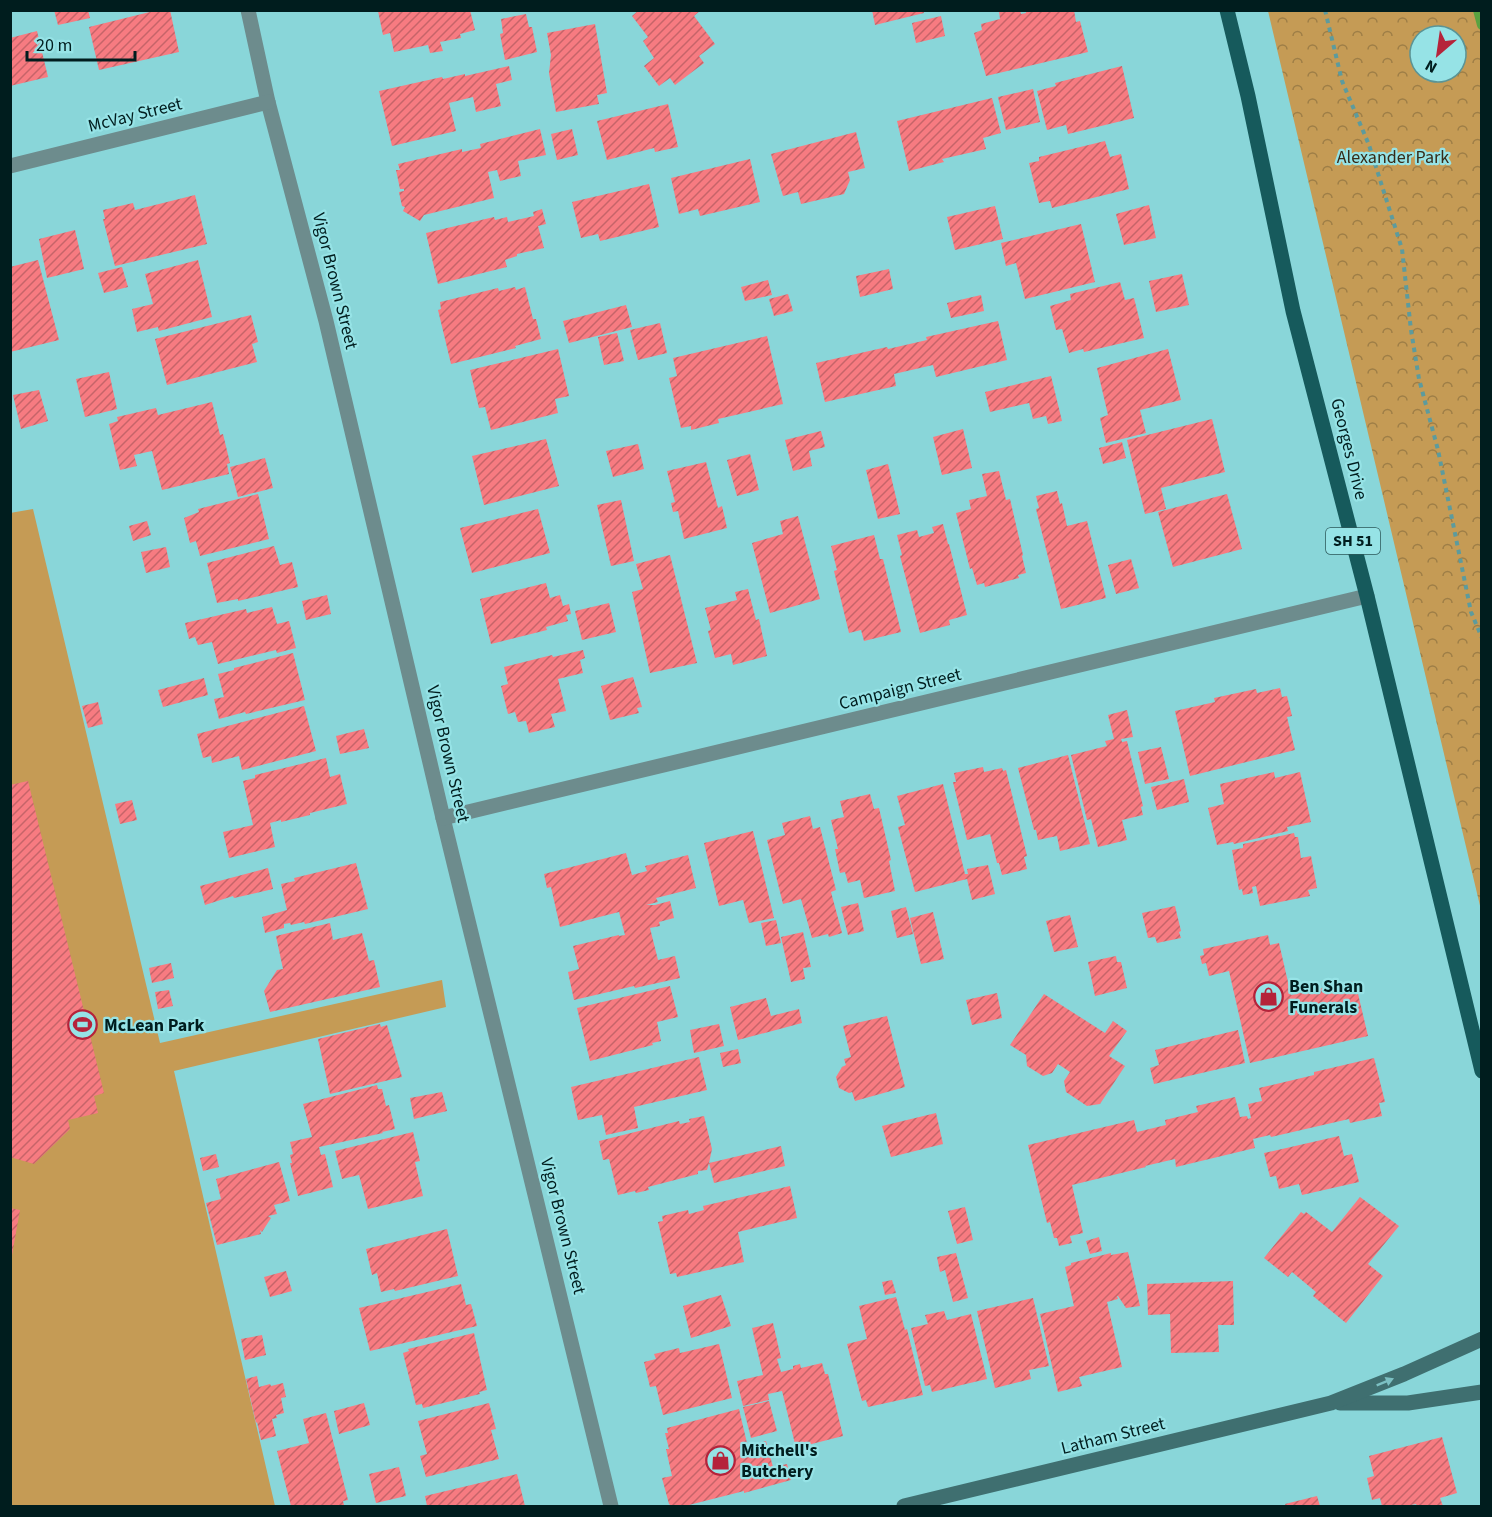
<svg xmlns="http://www.w3.org/2000/svg" width="1492" height="1517" viewBox="0 0 1492 1517" font-family="'Source Sans 3',sans-serif">
<style>
.park{fill:url(#park-crowns);fill-rule:evenodd}
.pitch{fill:#c59b55}
.lines{fill:none;stroke-linecap:round;stroke-linejoin:round}
.stream{stroke:#59a241;stroke-width:10}
.building{fill:url(#building-hatch)}
.path{stroke:#5d9b9d;stroke-width:4;stroke-dasharray:4.5 4.5;stroke-linecap:butt}
.minor{stroke:#6d8c8d;stroke-width:15}
.secondary{stroke:#3f6f70;stroke-width:15}
.primary{stroke:#165a5c;stroke-width:15}
.oneway{fill:#7cc0c3}
.labels{text-anchor:middle;dominant-baseline:central;stroke-width:4.5;stroke-linejoin:round;paint-order:stroke}
.shield{fill:#96e3e6;stroke:#2d585a;stroke-width:1.5}
.shield-label{font-size:16px;font-weight:bold;fill:#001d1e}
.street-label{font-size:18px;fill:#001d1e;stroke:#96e3e6}
.park-label{font-size:18px;fill:#372b18;stroke:#96e3e6}
.poi-label{font-size:18px;font-weight:bold;fill:#001d1e;stroke:#96e3e6;text-anchor:start}
</style>
<defs>
<pattern id="park-crowns" width="20" height="18" patternUnits="userSpaceOnUse" patternTransform="scale(1.5)"><rect width="20" height="18" fill="#c59b55"/><path d="M2 6a3 3 0 1 1 6 0M12 15a3 3 0 1 1 6 0" fill="none" stroke="#9e7e46"/></pattern>
<pattern id="building-hatch" width="6" height="6" patternUnits="userSpaceOnUse" patternTransform="scale(1.5)"><rect width="6" height="6" fill="#f77b81"/><path d="M-1 1l2-2M0 6l6-6M5 7l2-2" fill="none" stroke="#c66469"/></pattern>
</defs>
<rect width="100%" height="100%" fill="#89d6d9"/>
<!-- park -->
<path class="park" d="M1268 11H1481V910ZM1420 36H1456V72H1420Z"/>
<!-- pitch -->
<path class="pitch" d="M33 509 160 1043 442 980 446 1007 174 1071 275 1506H11L10 513Z"/>
<g class="lines">
<!-- stream -->
<path class="stream" d="M1478 10 1482 25"/>
</g>
<!-- building -->
<g class="building">
<path d="M54 10H88L90 18 58 25Z"/>
<path d="M158 10H170L179 52 99 70 89 27Z"/>
<path d="M470 10 475 30 460 34 461 38 440 42 443 51 430 53 428 45 394 52 390 33 383 35 378 11Z"/>
<path d="M639 10H701L694 16 715 44 699 56 704 63 675 85 670 78 659 86 644 66 654 58 643 41 648 37 632 16Z"/>
<path d="M872 10H923L924 13 875 25Z"/>
<path d="M1006 10H1020L1021 14 1026 13V10H1074L1076 22 1080 21 1088 52 986 76 974 33 982 30 981 24 1000 19 999 12Z"/>
<path d="M526 14 529 27H532L537 52 505 60 500 34 503 33 501 19Z"/>
<path d="M941 16 945 36 916 43 912 23Z"/>
<path d="M595 24 607 93 597 95 599 104 556 112 549 73 551 55 547 33Z"/>
<path d="M37 31 48 77 10 86V38Z"/>
<path d="M509 66 512 80 496 84 501 106 476 112 473 97 449 103 456 131 392 146 379 91 442 77 443 79 465 74V76Z"/>
<path d="M1122 66 1134 118 1068 134 1066 125 1047 130 1037 91 1056 86 1055 83Z"/>
<path d="M1033 89 1040 122 1006 130 998 97Z"/>
<path d="M992 98 1001 133 983 138 986 149 942 159 944 162 909 171 897 121Z"/>
<path d="M668 104 678 147 655 152 654 148 607 160 597 121Z"/>
<path d="M540 129 546 155 518 161 521 176 500 181 497 170 488 172 494 198 424 215 420 221 403 211 405 207 402 206 399 192 404 191V189H400L396 170H400L398 164 462 149V152L481 148 480 144Z"/>
<path d="M572 129 578 155 557 160 551 134Z"/>
<path d="M856 132 865 168 848 172 850 180 844 194 801 204 798 192 783 196 771 154Z"/>
<path d="M1105 141 1110 157 1121 154 1129 189 1052 208 1050 201 1039 203 1029 163 1039 161V157Z"/>
<path d="M750 159 760 202 700 216 698 209 679 214 671 178Z"/>
<path d="M649 184 659 227 600 241 598 234 581 238 572 202Z"/>
<path d="M195 195 207 244 115 266 103 219H105L103 210 133 203 135 210Z"/>
<path d="M1149 205 1156 238 1124 245 1116 214Z"/>
<path d="M995 206 1003 239 955 250 947 217Z"/>
<path d="M542 209 546 224 538 226 544 248 517 254V256L505 260 507 267 438 284 426 233 494 217 495 220 507 217 508 222 534 216 533 212Z"/>
<path d="M1081 224 1095 282 1025 299 1016 263 1006 266 1001 243Z"/>
<path d="M75 230 84 269 47 278 39 239Z"/>
<path d="M38 260 59 340 10 352V267Z"/>
<path d="M198 260 212 317 159 331 158 327 137 332 132 309 153 304 145 274Z"/>
<path d="M122 267 128 287 104 293 98 273Z"/>
<path d="M889 269 893 289 860 297 856 276Z"/>
<path d="M1182 274 1189 305 1156 312 1149 281Z"/>
<path d="M768 280 772 295 745 301 741 287Z"/>
<path d="M1120 282 1125 300 1134 298 1144 338 1084 352 1083 349 1069 353 1062 329 1056 330 1050 306 1071 300 1070 294Z"/>
<path d="M515 287 516 290 525 287 533 319H536L541 339 515 346 516 348 451 364 438 310 441 309 440 302 498 288 499 291Z"/>
<path d="M788 294 793 311 774 316 769 299Z"/>
<path d="M981 295 984 311 951 318 947 303Z"/>
<path d="M626 305 632 327 569 343 563 321Z"/>
<path d="M251 315 258 342 252 344 257 362 167 385 155 339Z"/>
<path d="M998 321 1007 360 936 377 933 365 894 374 896 386 825 402 816 363 887 347 888 349 927 340 926 337Z"/>
<path d="M660 323 667 353 638 360 630 330Z"/>
<path d="M617 333 624 361 604 365 598 337Z"/>
<path d="M767 336 783 404 718 419 719 423 691 430V426L681 428 669 378 677 376 673 358Z"/>
<path d="M558 349 569 396 555 399 558 413 491 430 485 407 479 408 470 370Z"/>
<path d="M1168 349 1181 400 1140 410 1146 433 1106 443 1100 418 1108 415 1097 368Z"/>
<path d="M109 372 117 409 85 417 76 379Z"/>
<path d="M1051 376 1062 421 1048 424 1046 416 1033 419 1029 403 990 412 985 392Z"/>
<path d="M39 390 48 421 21 429 13 395Z"/>
<path d="M212 402 220 435 223 434 230 463 227 464 229 474 162 490 152 451 134 455 137 466 120 470 109 424 118 421 117 417 156 408 158 415Z"/>
<path d="M1212 419 1225 472 1161 488 1166 509 1145 514 1127 440Z"/>
<path d="M963 429 972 468 942 475 933 437Z"/>
<path d="M821 431 825 447 809 451 812 466 793 471 785 440Z"/>
<path d="M546 439 559 486 484 505 472 456Z"/>
<path d="M1122 442 1126 458 1103 464 1099 448Z"/>
<path d="M638 444 644 469 613 477 606 451Z"/>
<path d="M750 454 759 490 737 496 727 460Z"/>
<path d="M265 458 273 488 238 497 230 467Z"/>
<path d="M706 462 718 508 722 506 727 528 684 539 678 511 673 512 671 503 675 502 667 471Z"/>
<path d="M888 464 900 514 878 519 866 470Z"/>
<path d="M999 471 1006 500 1010 499 1023 555 1022 556 1026 573 1018 575 1019 578 985 587 984 583 977 585 972 568 970 569 956 513 971 509 969 500 987 496 982 474Z"/>
<path d="M1057 491 1060 504 1062 503 1067 526 1087 521 1106 598 1061 609 1036 509 1039 508 1036 496Z"/>
<path d="M258 494 269 539 200 556 196 541 190 543 184 518 199 512 198 509Z"/>
<path d="M1227 494 1242 549 1173 567 1158 512Z"/>
<path d="M621 500 634 561 611 566 597 505Z"/>
<path d="M538 509 550 553 472 573 460 528Z"/>
<path d="M798 516 820 599 770 613 752 543 783 534 780 521Z"/>
<path d="M147 521 151 535 133 541 129 526Z"/>
<path d="M943 524 948 544H949L967 615 949 620 950 625 920 633 900 556 902 555 897 535 917 530 919 537 934 533 932 527Z"/>
<path d="M874 535 880 559H883L901 632 864 641 861 630 849 633 834 571 837 570 831 546Z"/>
<path d="M274 546 280 565 292 562 298 587 238 601V599L217 603 207 563Z"/>
<path d="M166 547 170 567 146 573 141 552Z"/>
<path d="M670 555 697 663 650 673 632 592 643 589 636 564Z"/>
<path d="M1131 559 1139 588 1116 594 1108 565Z"/>
<path d="M546 583 550 598 560 595 563 606 569 604 571 614 566 615 568 621 546 627 547 630 491 644 480 599Z"/>
<path d="M748 589 756 620 759 619 767 656 733 665 731 654 715 658 708 631 711 630 705 608 737 600 735 592Z"/>
<path d="M327 595 331 614 306 620 302 601Z"/>
<path d="M609 603 616 632 582 640 575 611Z"/>
<path d="M272 607 277 624 289 621 296 648 277 653 276 650 218 664 212 642 198 645 195 637 189 639 185 623 246 609 247 613Z"/>
<path d="M583 650 585 658 580 660 583 673 558 679 566 711 551 714 555 727 529 733 526 721 518 722 515 712 508 714 501 686 508 684 504 667 552 655 553 657Z"/>
<path d="M293 653 305 700 246 714 245 712 219 719 214 699 224 697 218 674 234 670V668Z"/>
<path d="M633 677 642 707 637 708 639 713 610 720 601 686Z"/>
<path d="M204 678 208 695 163 707 158 690Z"/>
<path d="M1280 688 1282 697 1287 696 1292 716 1287 717 1295 750 1190 776 1175 711 1215 702 1214 698 1256 689 1257 693Z"/>
<path d="M98 702 103 724 88 728 82 706Z"/>
<path d="M304 706 316 751 242 770 239 756 212 763 211 756 203 758 197 734Z"/>
<path d="M1127 710 1133 737 1121 739 1122 742 1127 741 1143 806 1141 807 1143 815 1122 820 1127 840 1098 847 1091 819 1087 820 1071 755 1107 746 1105 741 1114 739 1108 715Z"/>
<path d="M364 729 369 748 340 754 336 736Z"/>
<path d="M1161 747 1169 779 1145 784 1138 752Z"/>
<path d="M1068 755 1090 844 1060 851 1057 836 1038 840 1036 830H1034L1018 768Z"/>
<path d="M326 758 330 777 340 774 347 804 310 813V815L281 822V820L270 823 275 847 229 858 223 832 253 825 243 781 255 778V775Z"/>
<path d="M983 767 984 772 1002 768 1003 771 1006 770 1027 856 1024 857 1027 869 1002 875 999 863H997L990 834 967 840 953 782H956L954 773Z"/>
<path d="M1274 772 1275 778 1300 772 1311 822 1287 827 1288 831 1234 844 1233 842 1217 845 1208 808 1224 804 1220 784Z"/>
<path d="M1184 779 1189 802 1157 810 1151 787Z"/>
<path d="M28 781 104 1093 94 1096 98 1113 68 1120 70 1129 34 1164 10 1157V785Z"/>
<path d="M943 784 965 874H968L967 869 988 865 995 894 972 900 967 879 915 892 898 827 905 825 897 796Z"/>
<path d="M870 794 874 809 879 808 891 860 889 861 895 891 864 898 860 880 848 883 845 872 840 873 835 849H838L831 820 844 817 840 801Z"/>
<path d="M132 800 137 820 120 824 115 804Z"/>
<path d="M810 816 813 829 820 827 836 890 831 892 842 933 829 937 828 934 812 938 801 899 783 904 767 840 785 835 782 823Z"/>
<path d="M753 831 774 918 749 923 743 900 719 906 704 843Z"/>
<path d="M1294 833 1295 837H1298L1301 858 1311 856 1317 888 1308 890 1310 896 1260 906 1256 886 1252 887 1253 893 1243 895 1242 889 1239 890 1232 850 1243 848V844Z"/>
<path d="M626 853 632 875 647 871 645 866 688 855 696 888 656 898 658 902 646 905H655L670 901 674 918 659 922 660 926 650 928 658 960 675 956 680 978 635 988 634 986 574 1000 568 972 579 969 573 946 619 935V936L625 935 619 912 560 927 551 887 547 888 544 874Z"/>
<path d="M356 863 368 909 305 924 304 922 291 925 290 923 284 924V928L265 933 262 917 287 910 281 884 295 881 294 878Z"/>
<path d="M268 868 273 889 234 898 233 896 205 905 200 886Z"/>
<path d="M858 903 864 931 848 935 841 907Z"/>
<path d="M1175 906 1181 931 1179 932 1181 938 1157 943 1155 937 1148 938 1142 913Z"/>
<path d="M906 907 913 934 897 938 891 911Z"/>
<path d="M933 912 944 959 921 964 910 918Z"/>
<path d="M1070 915 1078 947 1054 952 1046 921Z"/>
<path d="M776 920 781 943 766 946 761 923Z"/>
<path d="M330 923 333 940 362 933 369 961 374 960 380 987 270 1012 264 991 277 970 283 969 276 936Z"/>
<path d="M803 932 811 967 803 968 805 979 791 982 781 937Z"/>
<path d="M1268 935 1270 945 1279 943 1291 995 1355 981 1368 1036 1250 1063 1229 971 1209 976 1206 963 1202 964 1200 956 1204 955 1203 949Z"/>
<path d="M1116 956 1117 962H1121L1127 988 1095 996 1088 962Z"/>
<path d="M171 963 174 978 152 983 149 968Z"/>
<path d="M670 986 678 1017 657 1022 661 1041 652 1043 653 1045 590 1061 577 1008Z"/>
<path d="M169 990 173 1006 158 1009 155 992Z"/>
<path d="M997 993 1002 1018 972 1025 966 1000Z"/>
<path d="M1044 994 1105 1033 1113 1021 1127 1031 1109 1056 1125 1066 1100 1104 1087 1106 1066 1092 1064 1081 1070 1072 1058 1064 1052 1073 1043 1076 1027 1066 1026 1055 1010 1045Z"/>
<path d="M766 998 771 1016 799 1009 802 1023 738 1040 730 1007Z"/>
<path d="M887 1016 905 1087 855 1101 852 1092 849 1093 839 1088 836 1077 842 1067 846 1065 844 1059 851 1057 843 1026Z"/>
<path d="M380 1024 381 1027 387 1025 402 1077 330 1094 318 1039Z"/>
<path d="M719 1024 724 1046 694 1053 690 1030Z"/>
<path d="M1238 1030 1245 1063 1154 1084 1150 1068 1159 1065 1155 1050Z"/>
<path d="M738 1049 741 1063 723 1067 720 1053Z"/>
<path d="M699 1057 707 1090 634 1107 638 1128 606 1135 602 1115 578 1120 571 1087Z"/>
<path d="M1374 1058 1385 1102 1379 1103 1382 1116 1350 1123 1349 1119 1271 1137 1270 1135 1253 1139 1255 1148 1176 1167 1175 1159 1145 1166 1146 1167 1072 1185 1083 1233 1070 1236 1072 1243 1059 1246 1057 1238H1054L1050 1222 1047 1223 1028 1145 1134 1120 1137 1132 1166 1125 1165 1120 1198 1112 1196 1106 1235 1097 1240 1117 1247 1116 1248 1119 1251 1118 1248 1104 1262 1101 1259 1088 1314 1075V1072Z"/>
<path d="M377 1085 378 1089H382L386 1106 389 1105 395 1129 382 1132 383 1133 319 1147 321 1155 325 1154 333 1187 298 1196 290 1163H292L290 1155 293 1154 290 1142 312 1137 303 1104Z"/>
<path d="M442 1092 447 1111 414 1119 410 1098Z"/>
<path d="M936 1113 943 1144 891 1157 882 1126Z"/>
<path d="M704 1116 712 1149 709 1163 781 1146 785 1166 714 1183 709 1163 707 1170 698 1171V1174L648 1187 649 1190 636 1193 635 1191 618 1195 609 1159 603 1160 599 1141 679 1121 680 1124 690 1122 689 1119Z"/>
<path d="M413 1132 420 1161 415 1162 423 1196 368 1209 359 1175 342 1179 335 1151Z"/>
<path d="M1339 1136 1344 1156 1352 1154 1359 1182 1302 1195 1299 1184 1279 1189 1276 1176 1270 1177 1264 1153Z"/>
<path d="M216 1154 219 1167 203 1171 200 1158Z"/>
<path d="M279 1162 290 1201 274 1205 277 1214 268 1216 271 1218 262 1232 260 1230 261 1234 217 1245 206 1203 221 1199 216 1179Z"/>
<path d="M790 1186 797 1218 738 1232 744 1262 677 1277 676 1273 670 1274 658 1222 663 1221 662 1216 688 1210 689 1214 704 1210 703 1206Z"/>
<path d="M1360 1197 1399 1226 1368 1264 1383 1276 1346 1323 1313 1296 1316 1292 1292 1272 1288 1277 1264 1258 1301 1212 1304 1214 1306 1212 1332 1232Z"/>
<path d="M965 1207 973 1240 957 1244 948 1211Z"/>
<path d="M10 1208 20 1210 12 1255H10Z"/>
<path d="M447 1229 458 1276 395 1291 394 1289 381 1292 377 1273 372 1275 366 1249Z"/>
<path d="M1099 1237 1102 1251 1090 1254 1086 1241Z"/>
<path d="M1128 1252 1140 1306 1126 1308 1118 1296H1117L1118 1299 1107 1302 1122 1367 1079 1377 1082 1386 1058 1392 1040 1314 1074 1306 1065 1267 1071 1265V1263L1111 1253V1255Z"/>
<path d="M956 1253 968 1298 953 1302 945 1270 940 1272 937 1257Z"/>
<path d="M286 1271 292 1291 270 1297 264 1277Z"/>
<path d="M892 1280 896 1293 885 1295 882 1282Z"/>
<path d="M1233 1281 1234 1325H1218L1219 1352 1171 1353 1170 1314 1148 1315 1147 1284Z"/>
<path d="M461 1284 466 1305 471 1304 477 1326 370 1351 359 1308Z"/>
<path d="M721 1295 731 1326 691 1338 683 1306Z"/>
<path d="M896 1297 905 1330 907 1329 923 1395 868 1407 866 1400 862 1401 847 1344 867 1339 859 1306Z"/>
<path d="M1033 1298 1049 1366 1029 1370 1031 1379 995 1388 977 1311Z"/>
<path d="M944 1311 947 1320 971 1314 987 1379 932 1392 930 1385 925 1386 911 1328 928 1324 925 1315Z"/>
<path d="M773 1323 781 1358 777 1359 781 1372 793 1369V1366L800 1364 801 1368 822 1363 825 1374H828L843 1436 796 1448 782 1391 768 1394 769 1400 743 1406 737 1381 763 1375 752 1328Z"/>
<path d="M474 1333 487 1390 479 1392 480 1394 423 1408 422 1404 416 1405 403 1353 409 1351 408 1349Z"/>
<path d="M262 1335 266 1355 245 1360 241 1339Z"/>
<path d="M719 1344 732 1398 663 1415 656 1386 650 1387 644 1362 656 1359 654 1354 679 1348 680 1353Z"/>
<path d="M257 1376 259 1387 270 1384 271 1386 283 1383 286 1397 281 1398 284 1413 276 1415 277 1418 272 1419 276 1436 261 1440 257 1422 256 1423 246 1379Z"/>
<path d="M769 1401 777 1431 751 1438 743 1407Z"/>
<path d="M364 1403 370 1425 339 1434 334 1411Z"/>
<path d="M489 1403 496 1429 491 1430 499 1459 426 1477 420 1456 427 1454 418 1421Z"/>
<path d="M739 1409 750 1456 758 1454 756 1444 766 1441 773 1467 787 1464 791 1480 744 1493V1491L685 1506H672L669 1504 662 1478 672 1476 666 1449H669L665 1433H668L667 1428Z"/>
<path d="M326 1413 348 1500 343 1501 344 1505 340 1506H291L277 1451 309 1443 303 1419Z"/>
<path d="M1442 1437 1457 1493 1440 1498 1443 1506H1417L1416 1504 1406 1506H1382L1380 1498 1372 1500 1367 1478 1374 1476 1369 1456Z"/>
<path d="M399 1467 406 1496 376 1503 369 1474Z"/>
<path d="M517 1474 525 1506H427L425 1496Z"/>
<path d="M1317 1496 1320 1506H1286L1285 1504Z"/>
</g>
<g class="lines">
<!-- path -->
<path class="path" d="M1325 10 1342 81 1369 145 1402 249 1411 330 1419 379 1438 450 1471 612 1482 638"/>
<!-- minor -->
<g class="minor">
<path d="M248 10 268 102 326 321 443 818 611 1506"/>
<path d="M10 166 268 102"/>
<path d="M443 818 1367 596"/>
</g>
<!-- secondary -->
<g class="secondary">
<path d="M1340 1403H1408L1482 1392"/>
<path d="M904 1506 1331 1403 1404 1374 1482 1339"/>
</g>
<!-- primary -->
<path class="primary" d="M1227 10 1248 96 1293 311 1367 596 1482 1071"/>
</g>
<!-- one-way arrows -->
<defs><path id="oneway-solid" d="M-6-.8H1V-3.2L6.5 0L1 3.2V.8H-6Z" transform="scale(1.5)"/></defs>
<use class="oneway" href="#oneway-solid" transform="translate(1385 1382) rotate(-22)"/>
<!-- icons -->
<defs>
<symbol id="shop-ring" viewBox="-11 -11 22 22"><circle r="9.5" fill="#96e3e6" stroke="#b5233a" stroke-width="1.5"/><path d="M-5-2.5h2.3a2.7 3.5 0 0 1 5.4 0H5L5.5 6h-11ZM-1.5-2.5h3a1.5 2.3 0 0 0-3 0Z" fill="#b5233a"/></symbol>
<symbol id="stadium-ring" viewBox="-11 -11 22 22"><circle r="9.5" fill="#96e3e6" stroke="#b5233a" stroke-width="1.5"/><path d="M0-5a6.5 5 0 1 0 0 10a6.5 5 0 1 0 0-10ZM-3.5-1.8h7v3.6h-7Z" fill="#b5233a"/></symbol>
</defs>
<g fill-rule="evenodd">
<use href="#shop-ring" x="1252" y="980" width="33" height="33"/>
<use href="#stadium-ring" x="66" y="1008" width="33" height="33"/>
<use href="#shop-ring" x="704" y="1444" width="33" height="33"/>
</g>
<g class="labels">
<!-- shield labels -->
<rect class="shield" x="1326" y="528" width="54" height="26" rx="4.5"/>
<g class="shield-label">
<text x="1353" y="541">SH 51</text>
</g>
<!-- street labels -->
<g class="street-label">
<text transform="translate(135 115) rotate(-14)">McVay Street</text>
<text transform="translate(335 281) rotate(76)">Vigor Brown Street</text>
<text transform="translate(1349 449) rotate(76)">Georges Drive</text>
<text transform="translate(900 689) rotate(-14)">Campaign Street</text>
<text transform="translate(448 754) rotate(77)">Vigor Brown Street</text>
<text transform="translate(563 1226) rotate(76)">Vigor Brown Street</text>
<text transform="translate(1113 1436) rotate(-14)">Latham Street</text>
</g>
<!-- park labels -->
<g class="park-label">
<text x="1393" y="157">Alexander Park</text>
</g>
<!-- poi labels -->
<g class="poi-label">
<text x="1289" y="986">Ben Shan<tspan x="1289" dy="21">Funerals</tspan></text>
<text x="104" y="1025">McLean Park</text>
<text x="741" y="1450">Mitchell's<tspan x="741" dy="21">Butchery</tspan></text>
</g>
</g>
<!-- border -->
<rect width="1492" height="1517" fill="none" stroke="#001d1e" stroke-width="24"/>
<!-- north arrow -->
<g transform="translate(1438 54) rotate(209)"><circle r="28" fill="#96e3e6" stroke="#5a9496" stroke-width="1.5"/>
<path d="M0-4.5L10 22L0 15L-10 22Z" fill="#b5233a"/>
<text y="-9" font-size="16" font-weight="bold" text-anchor="middle" fill="#001d1e">N</text>
</g>
<!-- scale -->
<path d="M27 51v9h108v-9" fill="none" stroke="#001d1e" stroke-width="3"/>
<text x="36" y="51" font-size="18" fill="#001d1e" stroke="#96e3e6" stroke-width="4.5" paint-order="stroke">20 m</text>
</svg>
